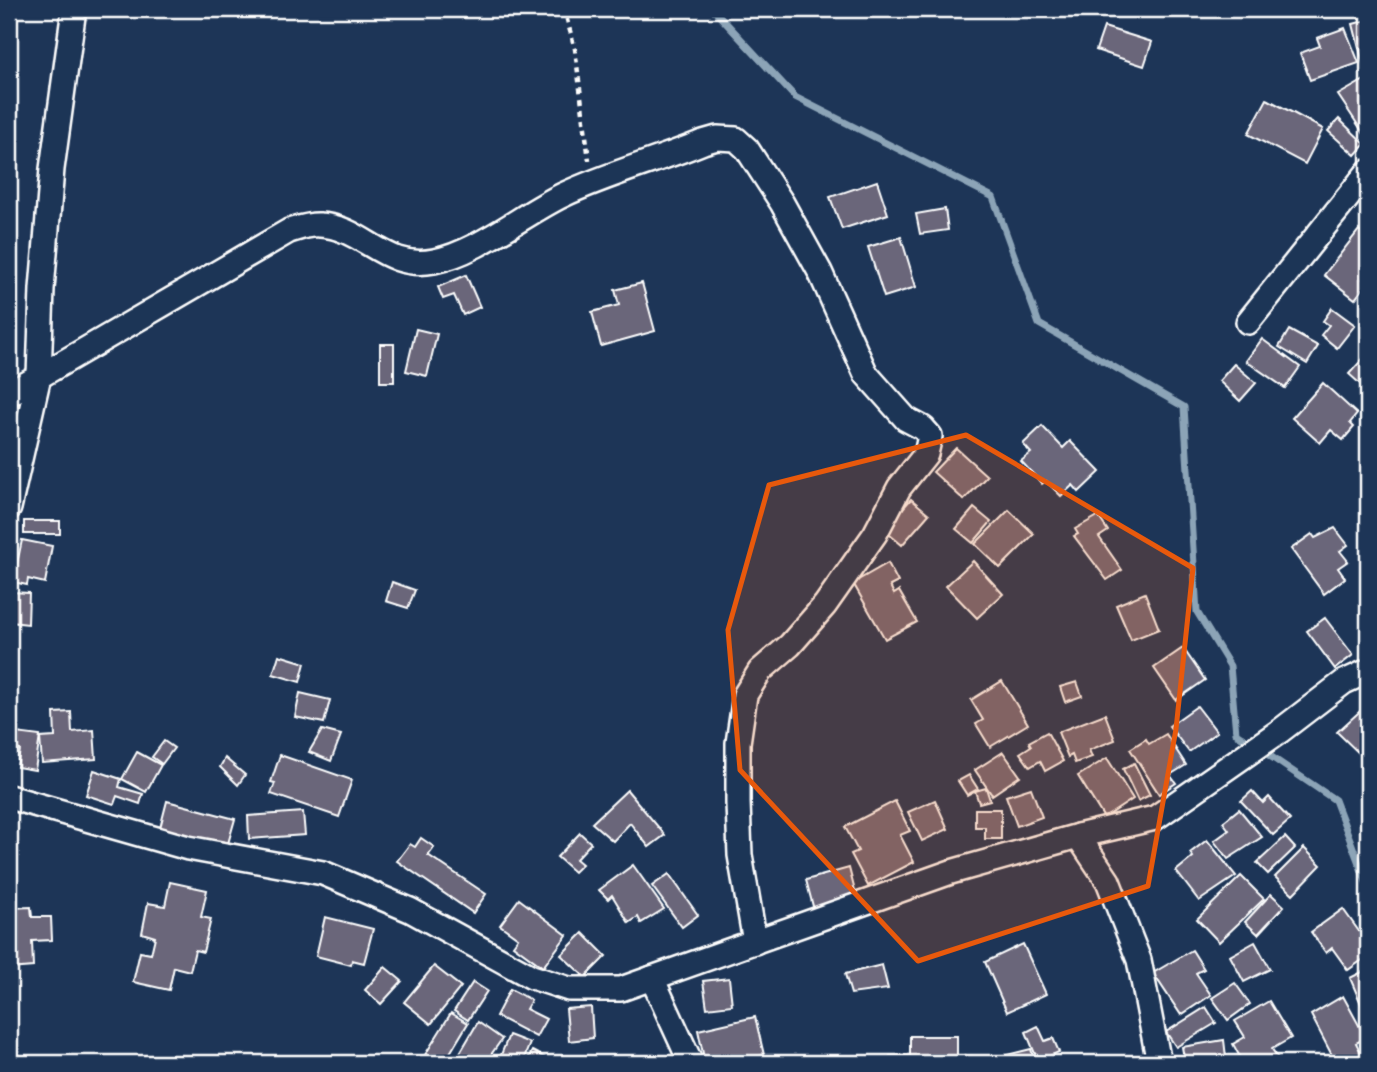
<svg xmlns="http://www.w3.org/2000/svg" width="1377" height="1072" viewBox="0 0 1377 1072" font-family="Delius,sans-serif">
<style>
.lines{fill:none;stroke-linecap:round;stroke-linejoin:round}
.stream{stroke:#8ca4b7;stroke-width:7}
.building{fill:#6b667a;stroke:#fff;stroke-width:2}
.minor-casing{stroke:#fff;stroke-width:28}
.path{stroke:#fff;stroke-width:4.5;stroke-dasharray:5 5;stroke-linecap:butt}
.minor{stroke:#1d3557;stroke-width:23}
.marked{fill:#e8590c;fill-opacity:0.2;stroke:#e8590c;stroke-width:5;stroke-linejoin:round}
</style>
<rect width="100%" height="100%" fill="#1d3557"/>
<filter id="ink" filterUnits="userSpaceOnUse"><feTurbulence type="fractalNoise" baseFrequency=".0143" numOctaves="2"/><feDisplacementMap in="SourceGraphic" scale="14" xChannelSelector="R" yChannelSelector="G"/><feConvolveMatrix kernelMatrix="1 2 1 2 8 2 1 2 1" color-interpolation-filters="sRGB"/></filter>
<g filter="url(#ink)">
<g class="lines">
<!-- stream -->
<path class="stream" d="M713 9 795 97 993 197 1039 324 1184 407 1197 612 1230 666 1236 733 1335 800 1368 887"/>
</g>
<!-- building -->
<g class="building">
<path d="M1368 20V62L1363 63 1353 24Z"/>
<path d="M1104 27 1152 42 1144 66 1096 50Z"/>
<path d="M1345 28 1359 63 1310 80 1300 53 1320 46 1317 38Z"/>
<path d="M1368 78V140L1338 95Z"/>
<path d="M1267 99 1323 129 1305 164 1248 134Z"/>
<path d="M1339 119 1365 144 1355 155 1328 131Z"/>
<path d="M877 181 888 214 842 229 830 197Z"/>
<path d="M945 209 948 230 920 234 916 214Z"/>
<path d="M1359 230 1368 237V271L1363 279 1368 283 1355 299 1324 275Z"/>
<path d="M901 237 916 287 884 297 868 247Z"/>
<path d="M466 275 480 307 463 315 454 295 443 299 438 287Z"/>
<path d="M642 283 655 331 601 346 592 312 619 305 615 290Z"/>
<path d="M1332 308 1355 325 1337 348 1321 335 1329 325 1323 321Z"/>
<path d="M416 329 437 334 427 376 406 371Z"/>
<path d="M1289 330 1318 346 1307 364 1279 347Z"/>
<path d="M1262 339 1300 367 1285 388 1246 361Z"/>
<rect x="380" y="344" width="14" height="38"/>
<path d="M1368 353V391L1349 374Z"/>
<path d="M1234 364 1256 383 1240 401 1219 381Z"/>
<path d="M1323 383 1357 414 1350 423 1354 427 1343 440 1331 430 1320 443 1292 418Z"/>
<path d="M1042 426 1063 448 1070 441 1100 472 1079 492 1073 485 1061 496 1046 481 1042 484 1021 461 1031 453 1023 444Z"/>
<path d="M956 448 987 476 964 500 933 472Z"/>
<path d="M911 499 929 514 902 545 884 530Z"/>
<path d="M974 508 991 522 973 543 956 529Z"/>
<path d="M1009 510 1034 534 1000 568 975 544Z"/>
<path d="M1098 516 1108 531 1099 537 1122 570 1107 580 1074 536 1078 534 1075 529Z"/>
<rect x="24" y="521" width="36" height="13"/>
<path d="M1335 528 1348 545 1340 551 1348 561 1338 568 1345 578 1324 594 1291 549 1312 534 1315 538Z"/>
<path d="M22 540 52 546 45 583 28 579 27 585 13 582Z"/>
<path d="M973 561 1003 594 977 618 946 586Z"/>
<path d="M888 563 898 582 890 586 894 594 899 591 917 622 885 639 853 583Z"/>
<path d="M392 582 415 590 408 608 386 601Z"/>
<path d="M11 592 29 593 28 624 10 622Z"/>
<path d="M1145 593 1159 629 1131 640 1116 605Z"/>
<path d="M1325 618 1353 655 1335 669 1307 631Z"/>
<path d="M1183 648 1205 680 1176 700 1154 668Z"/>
<path d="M279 655 305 663 300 682 273 674Z"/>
<path d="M1002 681 1028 724 990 747 976 724 983 720 971 700Z"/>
<path d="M1077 682 1082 696 1065 702 1060 687Z"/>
<path d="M300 693 330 700 324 723 295 717Z"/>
<path d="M1368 704V762L1337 732Z"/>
<path d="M1197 706 1217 732 1189 752 1169 726Z"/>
<path d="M71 712 72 732 94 730 96 759 42 763 40 738 55 737 54 713Z"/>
<path d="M1105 714 1115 740 1089 750 1092 757 1075 763 1072 755 1068 757 1058 732Z"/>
<path d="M322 730 341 735 331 761 309 752Z"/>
<path d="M1047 732 1063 761 1045 771 1040 761 1030 767 1020 753 1031 746 1029 742Z"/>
<path d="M16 733 40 736 35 770 17 767 20 750 13 748Z"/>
<path d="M1166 734 1186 765 1170 775 1176 783 1159 794 1130 749 1146 739 1149 744Z"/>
<path d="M164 741 174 748 162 764 152 757Z"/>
<path d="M137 752 161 765 146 792 122 779Z"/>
<path d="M1003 752 1020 776 992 795 975 770Z"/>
<path d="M280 755 352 780 339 817 271 794 275 783 271 782Z"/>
<path d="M225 758 245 775 238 785 220 767Z"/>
<path d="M1107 758 1133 799 1104 818 1078 776Z"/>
<path d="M1134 763 1150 795 1138 801 1123 769Z"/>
<path d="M94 770 121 779 119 787 143 794 140 804 117 796 114 804 86 795Z"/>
<path d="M969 775 978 789 967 795 958 781Z"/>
<path d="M986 788 990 800 979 803 975 791Z"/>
<path d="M1031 788 1042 817 1017 826 1006 796Z"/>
<path d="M627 790 665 835 649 847 630 823 613 841 592 823Z"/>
<path d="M1252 791 1263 803 1269 797 1290 820 1273 835 1241 801Z"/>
<path d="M935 800 948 829 922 841 908 812Z"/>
<path d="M167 801 235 819 227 847 160 828Z"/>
<path d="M895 801 910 831 900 835 914 862 868 886 851 854 858 851 845 827Z"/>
<path d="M975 809H1001V839H985V827H975Z"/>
<path d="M1239 809 1262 837 1228 859 1214 841 1229 830 1223 822Z"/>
<path d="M303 812 305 835 249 839 248 816Z"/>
<path d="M580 833 591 843 576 859 582 864 574 872 557 857Z"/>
<path d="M1285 837 1295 848 1268 874 1257 863Z"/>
<path d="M421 838 434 847 428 855 486 894 473 913 397 861 410 844 415 847Z"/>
<path d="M1207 840 1236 876 1199 901 1176 871 1193 857 1190 853Z"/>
<path d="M1304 848 1321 865 1293 894 1275 877Z"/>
<path d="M633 865 664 909 641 923 638 917 629 923 612 895 608 899 599 890Z"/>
<path d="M849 868 857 899 814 910 806 880Z"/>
<path d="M669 874 698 915 682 927 652 886Z"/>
<path d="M1241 876 1264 899 1219 942 1197 919Z"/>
<path d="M170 882 207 890 201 917 211 919 203 952 195 950 190 971 174 967 169 990 133 982 140 952 151 954 155 937 142 933 148 903 165 906Z"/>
<path d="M1271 894 1284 906 1258 934 1245 922Z"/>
<path d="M519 899 567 935 543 967 513 945 518 938 500 925Z"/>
<path d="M31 907 32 917H51L52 940 32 941 33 967 9 969V908Z"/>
<path d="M1343 909 1368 944V956L1348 970 1332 948 1326 953 1311 932Z"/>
<path d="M325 917 373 929 364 963 352 960 351 965 316 956Z"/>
<path d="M583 933 606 956 585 977 561 955Z"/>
<path d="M1255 942 1270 969 1244 982 1230 956Z"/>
<path d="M1023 944 1046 994 1007 1012 985 962Z"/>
<path d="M1192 950 1204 969 1196 973 1211 995 1181 1015 1153 973Z"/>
<path d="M882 965 888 989 851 994 845 974Z"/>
<path d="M434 966 461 987 431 1024 404 1002Z"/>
<path d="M385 967 402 981 381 1004 365 990Z"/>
<path d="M1368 969V1012L1365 1013 1350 978Z"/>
<path d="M729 978 732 1005 707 1008 703 981Z"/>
<path d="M473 982 487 991 468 1020 454 1011Z"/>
<path d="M1235 983 1250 1004 1228 1020 1212 998Z"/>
<path d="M510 989 531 1000 526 1009 546 1019 536 1037 496 1016Z"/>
<path d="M1343 996 1366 1038 1356 1043 1365 1060 1359 1063H1336L1311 1015Z"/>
<path d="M1269 1001 1291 1038 1272 1049 1281 1063H1255L1252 1058 1243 1063 1233 1044 1245 1037 1235 1021Z"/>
<path d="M591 1007 593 1038 569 1041 566 1009Z"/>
<path d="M1206 1007 1216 1023 1176 1047 1166 1032Z"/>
<path d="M451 1013 468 1023 444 1063H420Z"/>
<path d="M755 1017 764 1055 726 1063H705L698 1030Z"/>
<path d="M478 1022 502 1039 485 1063H454Z"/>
<path d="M1038 1026 1045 1041 1053 1038 1059 1052 1038 1061 1026 1032Z"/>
<path d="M509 1035 530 1043 522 1063 499 1060Z"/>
<path d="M910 1036H957V1056H972V1063H890V1056H910Z"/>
<path d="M1224 1040 1226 1057H1220L1221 1063H1185L1182 1047Z"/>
<path d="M1031 1049 1035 1063H1005L1003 1056Z"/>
<path d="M532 1051 555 1063H526Z"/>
<path d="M822 1057V1063H778V1059Z"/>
</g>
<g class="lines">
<defs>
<g id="minor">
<path d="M1248 322 1368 172"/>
<path d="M9 394 289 231C299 228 310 224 320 225 364 227 384 271 434 261 477 253 523 214 563 195 607 174 657 161 703 142L717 138 736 139 747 149 782 203 820 272 866 374 906 419 923 428 930 436 926 454 899 488 875 534 825 605 790 645 760 671 745 695 738 743V803L740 855 755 942"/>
<path d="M9 508 39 376 42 289 52 169 74 9"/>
<path d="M9 797 188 848 323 873 410 910 532 977 569 989H621L951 872 1078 836 1155 818 1280 731 1344 682 1368 671"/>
<path d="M1078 836 1108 881 1139 960 1159 1063"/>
<path d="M652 978 691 1063"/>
</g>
</defs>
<!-- minor casing -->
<use href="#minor" class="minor-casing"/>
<!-- path -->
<path class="path" d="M564 9 575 49 589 160"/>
<!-- minor -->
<use href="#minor" class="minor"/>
</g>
</g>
<!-- marked area -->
<path class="marked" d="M966 435 1193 568 1176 729 1148 886 918 961 740 770 728 630 769 485Z"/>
<!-- margin -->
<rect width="1377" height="1072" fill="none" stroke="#1d3557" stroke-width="35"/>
<rect x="18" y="18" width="1342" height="1037" fill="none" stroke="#fff" stroke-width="2.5" filter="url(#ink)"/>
</svg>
